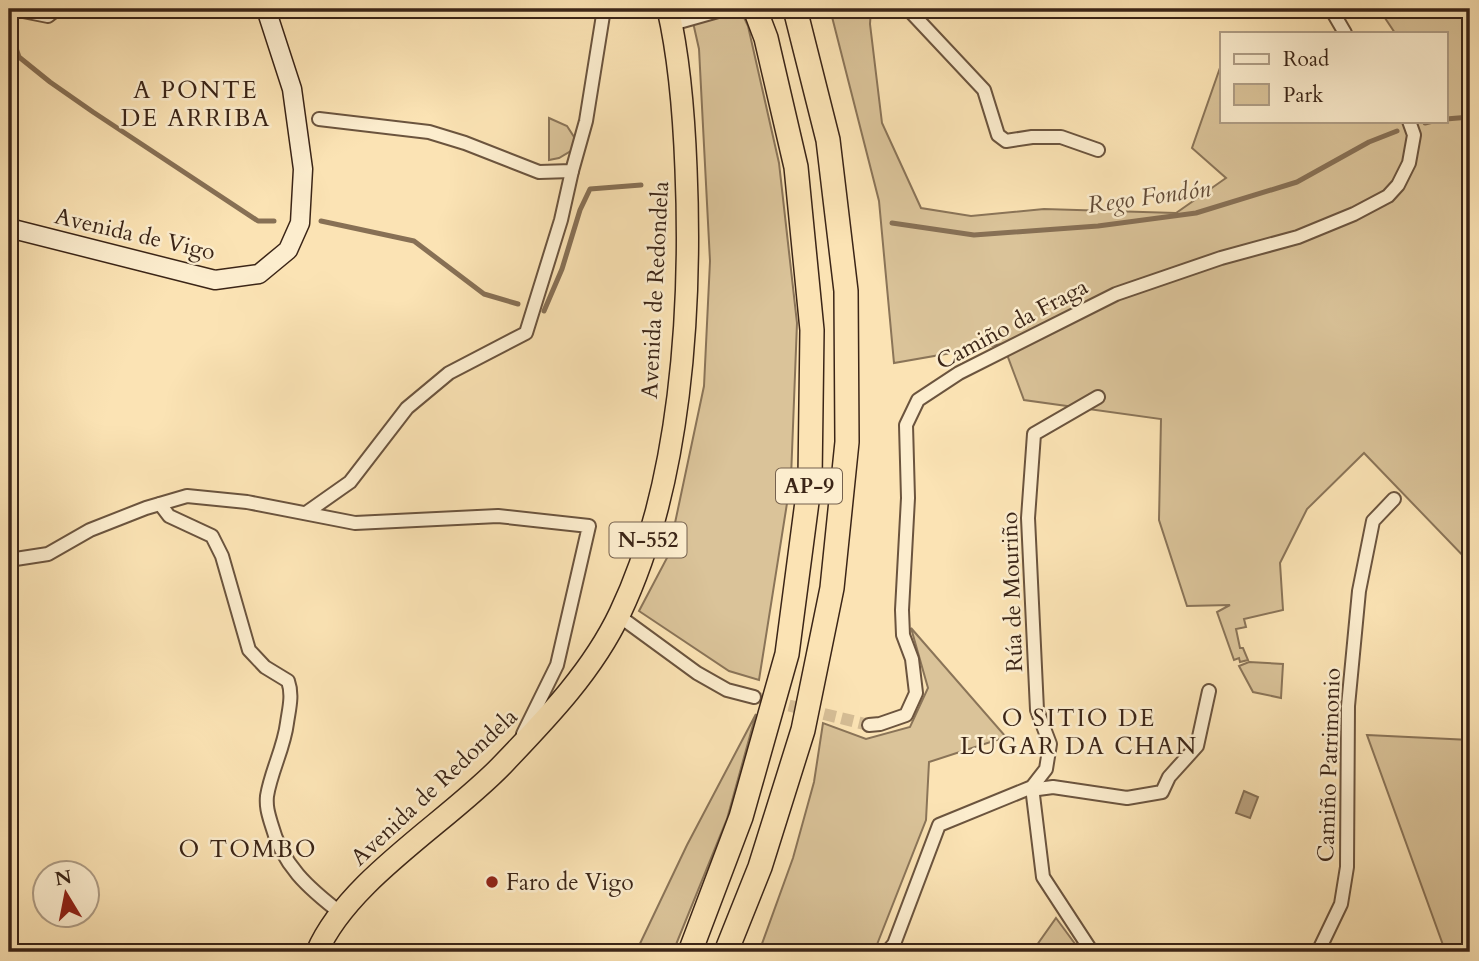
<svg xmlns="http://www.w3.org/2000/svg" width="1479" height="961" viewBox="0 0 1479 961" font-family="Cardo,serif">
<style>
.green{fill:#dac399;stroke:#8a7458;stroke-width:2}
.water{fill:#baa27f;stroke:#877055;stroke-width:2}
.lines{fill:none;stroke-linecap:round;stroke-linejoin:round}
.stream{stroke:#877055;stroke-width:5}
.minor-tunnel{stroke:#d5bd95;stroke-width:12;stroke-dasharray:12 6;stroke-linecap:butt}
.minor-casing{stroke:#6b543e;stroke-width:16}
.secondary-casing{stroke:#3b2517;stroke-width:21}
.trunk-casing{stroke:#3b2517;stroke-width:24}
.motorway-casing{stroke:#3b2517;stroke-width:26}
.minor{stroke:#fcedce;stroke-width:12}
.secondary{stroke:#fcedce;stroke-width:18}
.trunk{stroke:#fbe3b4;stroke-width:21}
.motorway{stroke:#fbe3b4;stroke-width:23}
.poi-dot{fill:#8f2418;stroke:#fcedce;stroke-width:2.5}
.labels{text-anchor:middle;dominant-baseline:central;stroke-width:5;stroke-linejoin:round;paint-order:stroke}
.shield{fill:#fcedce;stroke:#75614e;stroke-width:2}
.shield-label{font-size:21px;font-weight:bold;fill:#3b2517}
.street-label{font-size:23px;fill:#3b2517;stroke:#fcedce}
.poi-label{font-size:23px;fill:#3b2517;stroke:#fcedce;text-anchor:start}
.neighbourhood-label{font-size:24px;letter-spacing:2px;fill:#3b2517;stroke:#fcedce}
.water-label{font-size:24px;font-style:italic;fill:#614a36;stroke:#fcedce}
</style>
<rect width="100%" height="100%" fill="#fbe3b4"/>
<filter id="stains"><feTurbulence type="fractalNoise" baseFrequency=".00286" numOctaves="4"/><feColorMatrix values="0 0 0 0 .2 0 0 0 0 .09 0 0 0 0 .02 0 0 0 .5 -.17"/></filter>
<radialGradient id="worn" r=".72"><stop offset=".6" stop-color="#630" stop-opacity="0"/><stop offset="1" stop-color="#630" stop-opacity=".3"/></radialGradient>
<!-- green -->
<g class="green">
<path d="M690 9H740L748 26 779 163 797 323 791 478 759 680 729 671 639 611 668 556 704 386 710 261 699 49Z"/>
<path d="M830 9H871L870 24 882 123 921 208 971 216 1044 209 1176 213 1226 178 1192 148 1222 62V121H1446V33H1395L1379 9H1470V563L1364 453 1307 509 1280 563 1283 610 1244 619 1246 627 1236 629 1240 648H1243L1248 660 1240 662 1239 658 1234 660 1217 612 1230 605 1187 606 1159 520 1161 419 1024 400 1003 344 894 363 879 201Z"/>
<path d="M549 118 567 126 576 140 574 149 559 158 549 160Z"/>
<path d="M911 628 1006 737 929 762 926 820 876 947 871 952H759L793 858 814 782 823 723 866 739 910 727 928 688Z"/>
<path d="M1249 662 1283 664 1281 698 1253 692 1239 666Z"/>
<path d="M756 714 727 819 673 952H636L687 845Z"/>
<path d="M1367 735 1470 740V952H1440L1443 945Z"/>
<path d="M1056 918 1081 952H1032Z"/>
</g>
<!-- water -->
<path class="water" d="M1244 791 1258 797 1250 818 1236 813Z"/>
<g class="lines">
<!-- stream -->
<g class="stream">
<path d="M9 27 19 57 50 82 93 112 258 221H274"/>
<path d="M1446 119 1470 117"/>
<path d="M1425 123 1433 121"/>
<path d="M321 221 414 241 484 294 518 304"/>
<path d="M892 223 974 235 1098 226 1196 213 1297 182 1369 142 1397 131"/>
<path d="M544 311 562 269 580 210 590 189 641 185"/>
</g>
<!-- minor-tunnel -->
<path class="minor-tunnel" d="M754 697 869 725"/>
<defs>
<g id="minor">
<path d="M13 9 48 16 57 9"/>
<path d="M908 9 984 90 998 135 1006 141 1032 137H1061L1098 150"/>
<path d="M1331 9 1345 33"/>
<path d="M672 24 718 11"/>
<path d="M319 119 429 132 465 143 539 172 572 171 586 121 604 9"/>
<path d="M160 504 169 516 212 536 222 556 249 650 265 667 288 681C293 695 289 709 287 723 284 748 271 771 267 796 266 806 268 813 271 823 282 865 308 888 342 914"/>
<path d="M306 513 350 482 407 408 449 373 526 333 561 220 572 171"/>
<path d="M9 560 48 554 90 530 146 508 187 496 247 502 355 523 498 516 589 526 557 665 523 734"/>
<path d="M619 616 697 673 727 690 754 697"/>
<path d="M869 725 880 724 906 715 916 693 912 659 903 635 902 610 908 498 906 425 918 400 959 373 1116 294 1221 258 1298 237 1354 214 1388 196 1398 185 1409 163 1414 135 1409 121"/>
<path d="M887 952 894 944 939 825 1032 787 1046 769 1050 744 1037 710 1028 518 1034 434 1098 397"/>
<path d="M1092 952 1043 877 1032 787 1038 789 1053 787 1127 798 1162 792 1169 777 1197 746 1209 691"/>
<path d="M1318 952 1341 904 1347 867 1348 706 1359 591 1373 521 1394 499"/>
</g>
<path id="secondary" d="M9 228 215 280 259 274 288 250 300 223 303 169 292 89 266 9"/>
<path id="trunk" d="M317 952C348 879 451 820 505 762 549 716 593 670 620 613 681 485 692 310 686 169 684 116 680 61 668 9"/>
<g id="motorway">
<path d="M690 952 741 817 787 654 810 479 812 330 796 167 766 38 755 9"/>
<path d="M726 952 760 867 803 730 832 588 847 442 846 291 828 140 795 9"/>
</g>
</defs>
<!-- minor casing -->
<use href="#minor" class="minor-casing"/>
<!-- secondary casing -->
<use href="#secondary" class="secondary-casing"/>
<!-- trunk casing -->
<use href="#trunk" class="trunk-casing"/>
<!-- motorway casing -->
<use href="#motorway" class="motorway-casing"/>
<!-- minor -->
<use href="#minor" class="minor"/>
<!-- secondary -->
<use href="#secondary" class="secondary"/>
<!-- trunk -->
<use href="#trunk" class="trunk"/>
<!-- motorway -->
<use href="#motorway" class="motorway"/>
</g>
<!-- markers -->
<circle class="poi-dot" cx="492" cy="882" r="7"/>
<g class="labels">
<!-- shield labels -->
<g class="shield">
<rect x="776" y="468.5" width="66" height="35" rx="5"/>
<rect x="609.5" y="522.5" width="77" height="35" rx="5"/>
</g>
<g class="shield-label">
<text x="809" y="486">AP-9</text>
<text x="648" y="540">N-552</text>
</g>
<!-- street labels -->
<g class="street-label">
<text transform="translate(135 234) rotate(13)">Avenida de Vigo</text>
<text transform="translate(655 290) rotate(-87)">Avenida de Redondela</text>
<text transform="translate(1012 324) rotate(-28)">Camiño da Fraga</text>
<text transform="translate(1012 592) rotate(-92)">Rúa de Mouriño</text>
<text transform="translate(1329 765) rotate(-88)">Camiño Patrimonio</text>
<text transform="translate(434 787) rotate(-43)">Avenida de Redondela</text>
</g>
<!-- poi labels -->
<g class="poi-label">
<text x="506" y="882">Faro de Vigo</text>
</g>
<!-- neighbourhood labels -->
<g class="neighbourhood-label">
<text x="196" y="90">A PONTE<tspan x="196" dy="28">DE ARRIBA</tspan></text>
<text x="1079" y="718">O SITIO DE<tspan x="1079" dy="28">LUGAR DA CHAN</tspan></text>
<text x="248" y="849">O TOMBO</text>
</g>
<!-- water labels -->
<g class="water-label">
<text transform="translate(1149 197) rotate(-8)">Rego Fondón</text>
</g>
</g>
<!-- margin -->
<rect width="1479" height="961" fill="none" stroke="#fbe3b4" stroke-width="35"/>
<rect x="10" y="10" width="1458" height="940" fill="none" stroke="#3b2517" stroke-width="3.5"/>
<rect x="18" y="18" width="1444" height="926" fill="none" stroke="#3b2517" stroke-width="2"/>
<!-- legend -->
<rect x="1220" y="32" width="228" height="91" fill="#fcedce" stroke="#af9d85" stroke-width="2"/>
<rect x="1234" y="54" width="35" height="10" fill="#fcedce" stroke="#af9d85" stroke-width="2"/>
<text x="1283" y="66" font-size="21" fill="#3b2517">Road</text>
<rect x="1234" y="84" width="35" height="21" fill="#dac399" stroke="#af9d85" stroke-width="2"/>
<text x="1283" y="102" font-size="21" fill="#3b2517">Park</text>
<!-- north arrow -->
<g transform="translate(66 894) rotate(350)"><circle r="33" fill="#fcedce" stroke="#af9d85" stroke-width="2"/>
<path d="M0-5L12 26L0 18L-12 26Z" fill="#8f2418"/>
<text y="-10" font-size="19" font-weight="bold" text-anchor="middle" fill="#3b2517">N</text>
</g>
<rect width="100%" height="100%" filter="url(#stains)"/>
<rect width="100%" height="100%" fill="url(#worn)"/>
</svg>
